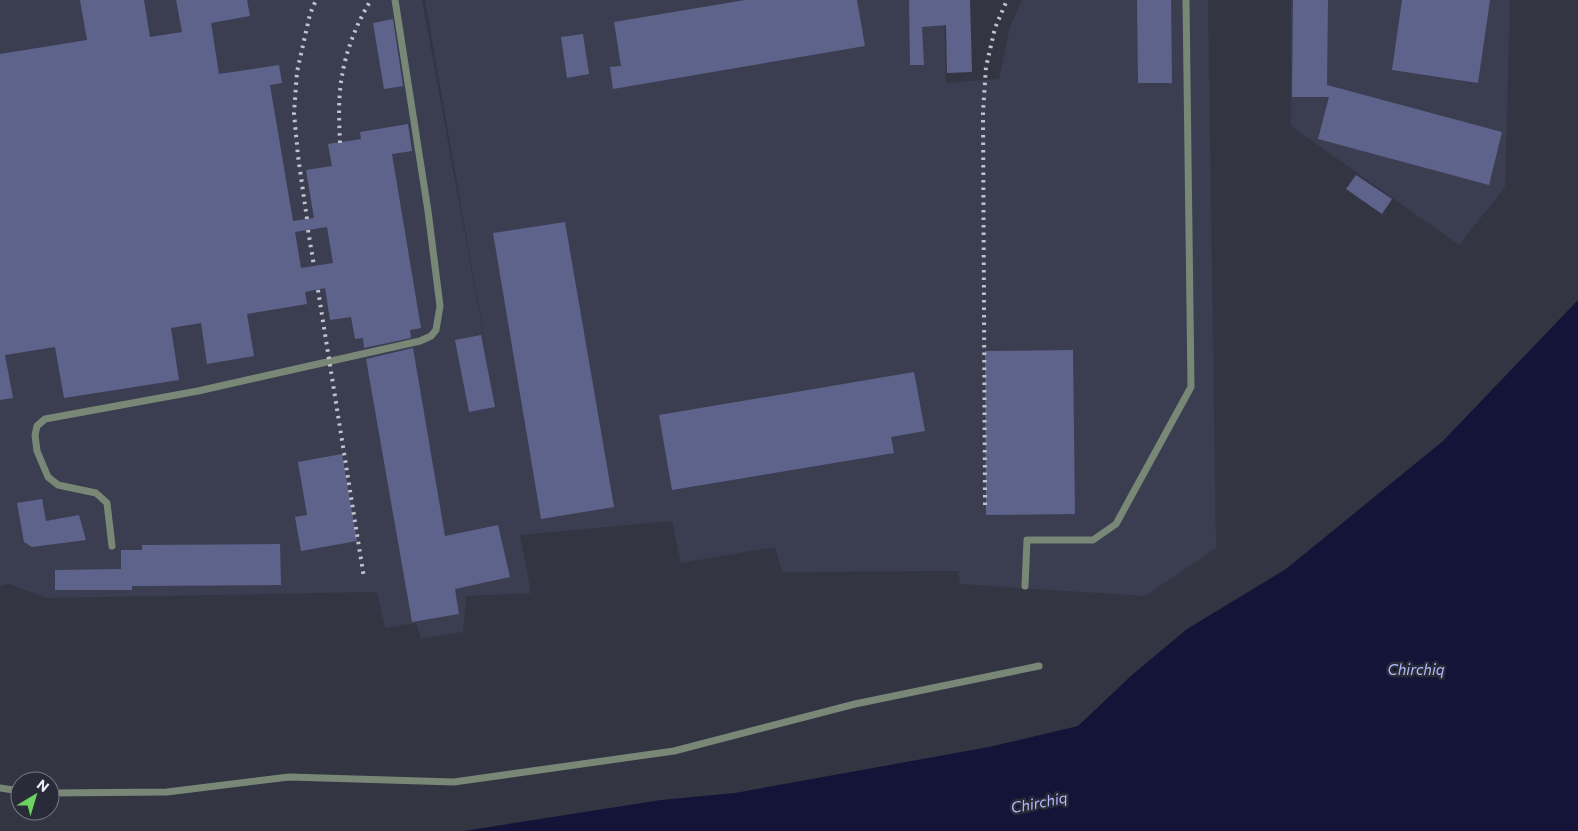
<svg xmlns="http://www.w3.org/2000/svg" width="1578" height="831" viewBox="0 0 1578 831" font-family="Commissioner,sans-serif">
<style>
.built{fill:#3b3e50}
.water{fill:#131437}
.building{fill:#5e638c;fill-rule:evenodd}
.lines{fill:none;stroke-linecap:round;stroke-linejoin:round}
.lane{stroke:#788776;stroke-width:7}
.rail{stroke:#c0c2cc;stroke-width:4;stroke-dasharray:2.5 5;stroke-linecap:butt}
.labels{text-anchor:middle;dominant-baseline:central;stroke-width:5;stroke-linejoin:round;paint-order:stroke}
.water-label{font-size:15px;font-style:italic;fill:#b2bbfe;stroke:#292b38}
</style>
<rect width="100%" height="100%" fill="#333542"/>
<!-- built -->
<g class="built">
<path d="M0 0H422L492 382 425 0H944L946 83 999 79 1010 27 1022 0H1208L1216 548 1145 596 960 584 958 571 782 572 775 547 681 563 672 521 520 535 531 593 466 596 463 632 421 639 416 623 385 628 377 592 47 598 9 584 0 586Z"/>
<path d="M1291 0H1510L1505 187 1459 245 1291 126Z"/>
</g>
<!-- water -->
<path class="water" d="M1578 300V831H464L661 800 735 793 989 747 1078 726 1132 675 1187 629 1286 569 1443 441Z"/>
<!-- building -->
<g class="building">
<path d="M80 0H144L150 37 182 32 176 0H247L250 16 211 23 219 74 279 65 282 83 270 85 293 221 314 218 306 170 332 166 328 144 361 139 360 132 408 124 412 151 392 154 421 328 410 330 411 338 364 348 363 338 355 339 351 317 330 320 325 288 305 292 307 304 247 314 254 356 207 364 201 323 171 328 179 380 64 398 55 347 5 355 13 398 0 400V54L87 40ZM327 227 333 263 301 268 295 232Z"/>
<path d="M745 0H857L865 46 613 89 610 67 621 66 614 22Z"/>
<path d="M909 0H970L972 72 947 73 946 25 922 27 924 65H910Z"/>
<path d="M1137 0H1171L1172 83H1138Z"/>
<path d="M1293 0H1328L1327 85 1502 132 1489 185 1318 139 1329 97H1292Z"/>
<path d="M1402 0H1490L1478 83 1392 70Z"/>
<path d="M393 19 403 86 384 89 373 23Z"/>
<path d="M583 34 589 74 567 78 561 37Z"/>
<path d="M1356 175 1392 199 1382 214 1346 189Z"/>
<path d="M565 222 614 507 541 519 493 233Z"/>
<path d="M481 335 495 407 469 412 455 340Z"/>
<path d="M413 348 445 536 498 525 510 577 455 589 459 614 412 622 366 359Z"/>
<path d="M1073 350 1075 514 986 515 985 351Z"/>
<path d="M914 372 925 431 891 437 894 453 672 490 659 415Z"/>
<path d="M342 454 357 541 301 551 295 517 307 515 298 462Z"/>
<path d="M42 499 46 521 79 515 86 540 32 547 24 542 17 503Z"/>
<path d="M280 544 281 585 132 586V590H55V570L121 569V550H142V545Z"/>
</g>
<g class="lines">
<!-- lane -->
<g class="lane">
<path d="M112 546 107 503 96 493 58 485 48 477 37 451 35 435 37 426 45 419 198 391 420 341 431 336 436 330 440 306 428 211 395 0"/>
<path d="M1025 586 1027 540H1093L1116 524 1191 387 1186 0"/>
<path d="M0 788 20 791"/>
<path d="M50 793 167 792 289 777 454 782 674 751 855 704 1039 666"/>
</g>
<!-- rail -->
<g class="rail">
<path d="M340 143C339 121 338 98 342 76 346 51 357 22 371 0"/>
<path d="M307 219 298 156 294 113 297 72 310 14 316 0"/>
<path d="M308 230 314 266"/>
<path d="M318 290 364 578"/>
<path d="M985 505 983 112 986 67 995 28 1007 0"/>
</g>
</g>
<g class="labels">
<!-- water labels -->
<g class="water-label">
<text x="1416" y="669">Chirchiq</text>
<text transform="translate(1039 802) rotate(-11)">Chirchiq</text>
</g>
</g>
<!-- north arrow -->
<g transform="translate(35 796) rotate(38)"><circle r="24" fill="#292b38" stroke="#777984"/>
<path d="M0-4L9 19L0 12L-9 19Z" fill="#6cd362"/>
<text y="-8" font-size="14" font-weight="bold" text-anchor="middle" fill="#eceef7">N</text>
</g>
</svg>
